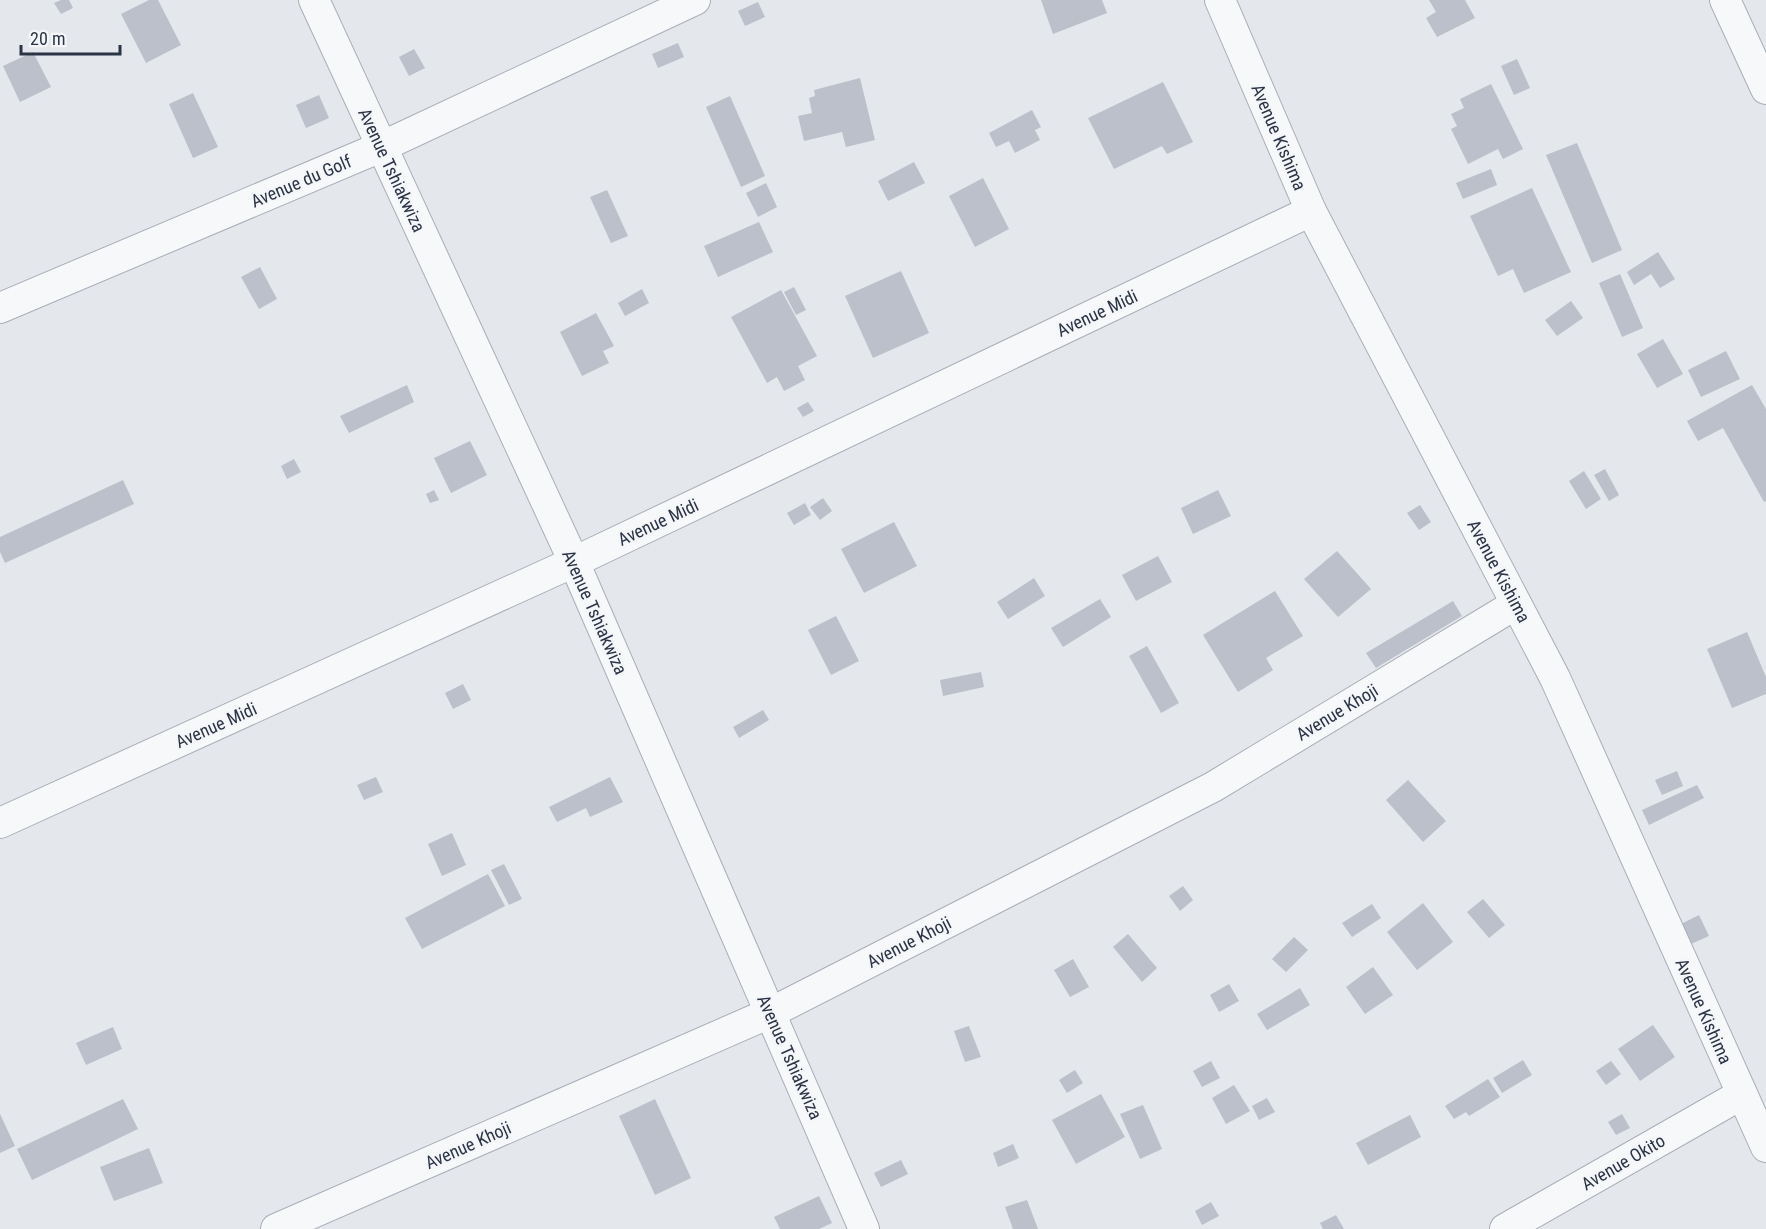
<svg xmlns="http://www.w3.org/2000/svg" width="1766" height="1229" viewBox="0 0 1766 1229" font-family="'Roboto Condensed',sans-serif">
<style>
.building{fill:#bbc0ca}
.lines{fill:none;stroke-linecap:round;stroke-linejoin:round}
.street-casing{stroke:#a9aeb7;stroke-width:32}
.street{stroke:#f7f8fa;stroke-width:30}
.labels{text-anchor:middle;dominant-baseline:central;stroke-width:4.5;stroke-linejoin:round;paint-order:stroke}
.street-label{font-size:18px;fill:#2b3445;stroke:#f4f6f9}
</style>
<rect width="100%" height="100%" fill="#e4e7ec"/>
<!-- building -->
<g class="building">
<path d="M61 0H69L73 8 61 14 54 3Z"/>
<path d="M149 0H158L181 45 146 63 121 14Z"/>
<path d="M1041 0H1102L1107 13 1053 34Z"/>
<path d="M1429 0H1465L1475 18 1437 37 1426 18 1436 12Z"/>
<path d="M758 2 765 17 745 26 738 11Z"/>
<path d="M678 43 684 57 658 68 652 54Z"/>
<path d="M414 49 425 68 409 76 399 57Z"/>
<path d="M33 52 51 87 20 102 3 66Z"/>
<path d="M1517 59 1530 88 1514 95 1501 66Z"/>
<path d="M860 78 875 140 846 147 842 132 804 141 798 116 812 113 809 98 815 96 814 90Z"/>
<path d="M1163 82 1193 142 1167 154 1162 146 1114 169 1088 118Z"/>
<path d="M1491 84 1523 149 1503 159 1498 149 1468 164 1451 129 1457 126 1451 114 1464 108 1460 99Z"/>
<path d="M193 93 218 147 193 158 169 104Z"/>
<path d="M319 95 329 118 306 128 296 105Z"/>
<path d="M730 96 765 176 741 187 706 107Z"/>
<path d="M1032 110 1041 127 1035 130 1040 140 1015 153 1009 141 996 147 989 133Z"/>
<path d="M1577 143 1622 250 1592 263 1546 155Z"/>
<path d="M914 162 925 183 888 201 878 181Z"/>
<path d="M1491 169 1497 185 1463 199 1456 183Z"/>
<path d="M983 178 1009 229 975 247 949 196Z"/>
<path d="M766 183 777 207 758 217 746 193Z"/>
<path d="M1532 188 1571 272 1524 293 1513 269 1498 276 1470 216Z"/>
<path d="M607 190 628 236 611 243 590 197Z"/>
<path d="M759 222 773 252 718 277 704 246Z"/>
<path d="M1658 252 1675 279 1660 288 1651 274 1634 285 1627 272Z"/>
<path d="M260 267 277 299 259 309 241 277Z"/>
<path d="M901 271 929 333 873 358 845 296Z"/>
<path d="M1620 274 1643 328 1622 337 1599 283Z"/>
<path d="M794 287 806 310 796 315 784 292Z"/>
<path d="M642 289 649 303 625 316 618 303Z"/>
<path d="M781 290 817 356 798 366 805 380 784 391 777 377 767 383 731 317Z"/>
<path d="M1571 301 1583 318 1557 336 1545 320Z"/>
<path d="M596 313 614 346 603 351 609 363 582 376 560 332Z"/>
<path d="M1663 339 1683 374 1657 388 1637 354Z"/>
<path d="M1726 351 1740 379 1701 397 1688 370Z"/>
<path d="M407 385 414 402 349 433 340 416Z"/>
<path d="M1752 385 1766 409V501L1764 502 1723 428 1698 441 1687 421Z"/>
<path d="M808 402 814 411 803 417 797 408Z"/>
<path d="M470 441 487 475 451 493 434 458Z"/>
<path d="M294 459 301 472 287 479 281 466Z"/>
<path d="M1605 469 1619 495 1609 501 1594 475Z"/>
<path d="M1584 471 1601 499 1586 509 1569 481Z"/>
<path d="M123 480 134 504 5 563 0 552V537Z"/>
<path d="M434 490 439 500 430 503 426 494Z"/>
<path d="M1218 490 1231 516 1193 534 1181 508Z"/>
<path d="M823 498 832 511 820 520 810 507Z"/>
<path d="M805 503 811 515 794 525 787 513Z"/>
<path d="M1420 505 1431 522 1419 530 1407 513Z"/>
<path d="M894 522 917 566 864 593 841 549Z"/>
<path d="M1337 551 1371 589 1338 617 1304 579Z"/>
<path d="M1158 556 1172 582 1136 601 1122 575Z"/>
<path d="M1034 578 1045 596 1008 619 997 602Z"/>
<path d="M1275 591 1303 636 1266 658 1273 670 1238 692 1203 635Z"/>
<path d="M1100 599 1111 617 1063 647 1051 628Z"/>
<path d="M1453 601 1462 616 1376 668 1366 653Z"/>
<path d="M836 616 859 661 831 675 808 630Z"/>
<path d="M1747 632 1766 677V694L1732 708 1707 649Z"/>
<path d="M1147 646 1179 703 1161 713 1129 656Z"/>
<path d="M981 672 984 687 943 696 940 680Z"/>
<path d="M463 684 471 700 453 709 445 693Z"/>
<path d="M763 710 769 720 739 738 733 727Z"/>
<path d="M1677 771 1683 786 1662 795 1655 780Z"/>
<path d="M376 777 383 792 364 800 357 785Z"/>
<path d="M610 777 623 802 590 817 586 808 557 822 549 807Z"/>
<path d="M1408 780 1446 821 1423 842 1386 800Z"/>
<path d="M1697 785 1704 798 1649 825 1642 810Z"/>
<path d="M452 833 466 865 442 876 428 844Z"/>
<path d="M504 864 522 899 509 905 491 870Z"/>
<path d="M488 874 505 906 422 949 405 918Z"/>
<path d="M1183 886 1193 900 1180 911 1169 896Z"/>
<path d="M1483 899 1505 925 1489 938 1467 912Z"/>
<path d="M1423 903 1453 942 1417 970 1387 932Z"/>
<path d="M1372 904 1381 918 1352 937 1342 923Z"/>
<path d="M1699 915 1709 936 1691 944 1681 924Z"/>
<path d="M1128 934 1157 968 1142 982 1113 947Z"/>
<path d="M1294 937 1308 950 1286 972 1272 959Z"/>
<path d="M1073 959 1089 987 1070 997 1054 970Z"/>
<path d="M1373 967 1393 995 1365 1014 1346 987Z"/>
<path d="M1229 984 1239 1001 1219 1012 1210 995Z"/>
<path d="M1300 988 1310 1005 1267 1030 1257 1014Z"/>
<path d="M1653 1025 1675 1057 1640 1081 1618 1049Z"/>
<path d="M969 1026 981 1057 965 1062 954 1031Z"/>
<path d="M113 1027 122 1049 86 1065 76 1043Z"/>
<path d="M1523 1060 1532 1075 1502 1093 1493 1078Z"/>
<path d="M1211 1061 1220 1078 1202 1087 1193 1071Z"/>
<path d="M1611 1061 1621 1074 1606 1085 1596 1071Z"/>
<path d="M1075 1070 1083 1083 1067 1093 1059 1080Z"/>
<path d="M1488 1079 1500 1097 1469 1116 1466 1112 1454 1119 1445 1106Z"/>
<path d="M1234 1085 1250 1111 1226 1124 1212 1098Z"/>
<path d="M1101 1094 1125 1137 1076 1164 1052 1120Z"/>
<path d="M1267 1098 1275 1112 1259 1120 1252 1106Z"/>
<path d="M123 1099 138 1129 32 1180 17 1149Z"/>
<path d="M655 1099 691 1178 655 1195 619 1116Z"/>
<path d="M1143 1105 1162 1149 1140 1159 1120 1114Z"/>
<path d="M0 1114 15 1146 0 1153Z"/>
<path d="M1622 1114 1630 1128 1616 1135 1608 1122Z"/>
<path d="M1410 1115 1421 1137 1368 1165 1356 1143Z"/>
<path d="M1013 1144 1019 1158 998 1167 993 1153Z"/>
<path d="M149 1148 163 1183 114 1201 100 1167Z"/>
<path d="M901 1160 908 1174 881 1187 874 1173Z"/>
<path d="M819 1196 832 1223 819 1229H780L774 1217Z"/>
<path d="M1027 1200 1038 1229H1013L1005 1207Z"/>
<path d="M1211 1202 1219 1216 1202 1225 1195 1211Z"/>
<path d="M1336 1215 1344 1229H1323L1320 1223Z"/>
</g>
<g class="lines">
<defs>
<g id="street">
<path d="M314 0 574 562 864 1229"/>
<path d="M1220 0 1311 211 1555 678 1766 1147"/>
<path d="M1725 0 1766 89"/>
<path d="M0 308 381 147 695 0"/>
<path d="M0 823 574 562 1311 211"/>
<path d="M276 1229 770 1013 1213 787 1516 604"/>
<path d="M1505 1229 1742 1094"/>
</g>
</defs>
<!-- street casing -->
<use href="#street" class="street-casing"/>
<!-- street -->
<use href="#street" class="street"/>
</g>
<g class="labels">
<!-- street labels -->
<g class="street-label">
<text transform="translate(1279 137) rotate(67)">Avenue Kishima</text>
<text transform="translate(392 170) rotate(65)">Avenue Tshiakwiza</text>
<text transform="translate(301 181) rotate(-23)">Avenue du Golf</text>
<text transform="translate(1097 313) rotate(-25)">Avenue Midi</text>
<text transform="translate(658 522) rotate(-25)">Avenue Midi</text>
<text transform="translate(1499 571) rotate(62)">Avenue Kishima</text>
<text transform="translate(595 612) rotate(66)">Avenue Tshiakwiza</text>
<text transform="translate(1337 712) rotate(-31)">Avenue Khoji</text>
<text transform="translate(216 725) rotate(-24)">Avenue Midi</text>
<text transform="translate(909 942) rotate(-27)">Avenue Khoji</text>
<text transform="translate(1704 1011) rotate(66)">Avenue Kishima</text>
<text transform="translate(790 1057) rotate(66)">Avenue Tshiakwiza</text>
<text transform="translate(468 1145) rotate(-24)">Avenue Khoji</text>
<text transform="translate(1623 1162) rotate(-30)">Avenue Okito</text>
</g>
</g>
<!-- scale -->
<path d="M21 45v9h99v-9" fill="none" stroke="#2b3445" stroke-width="3"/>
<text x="30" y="45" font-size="18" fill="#2b3445" stroke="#f4f6f9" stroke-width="4.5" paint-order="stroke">20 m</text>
</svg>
